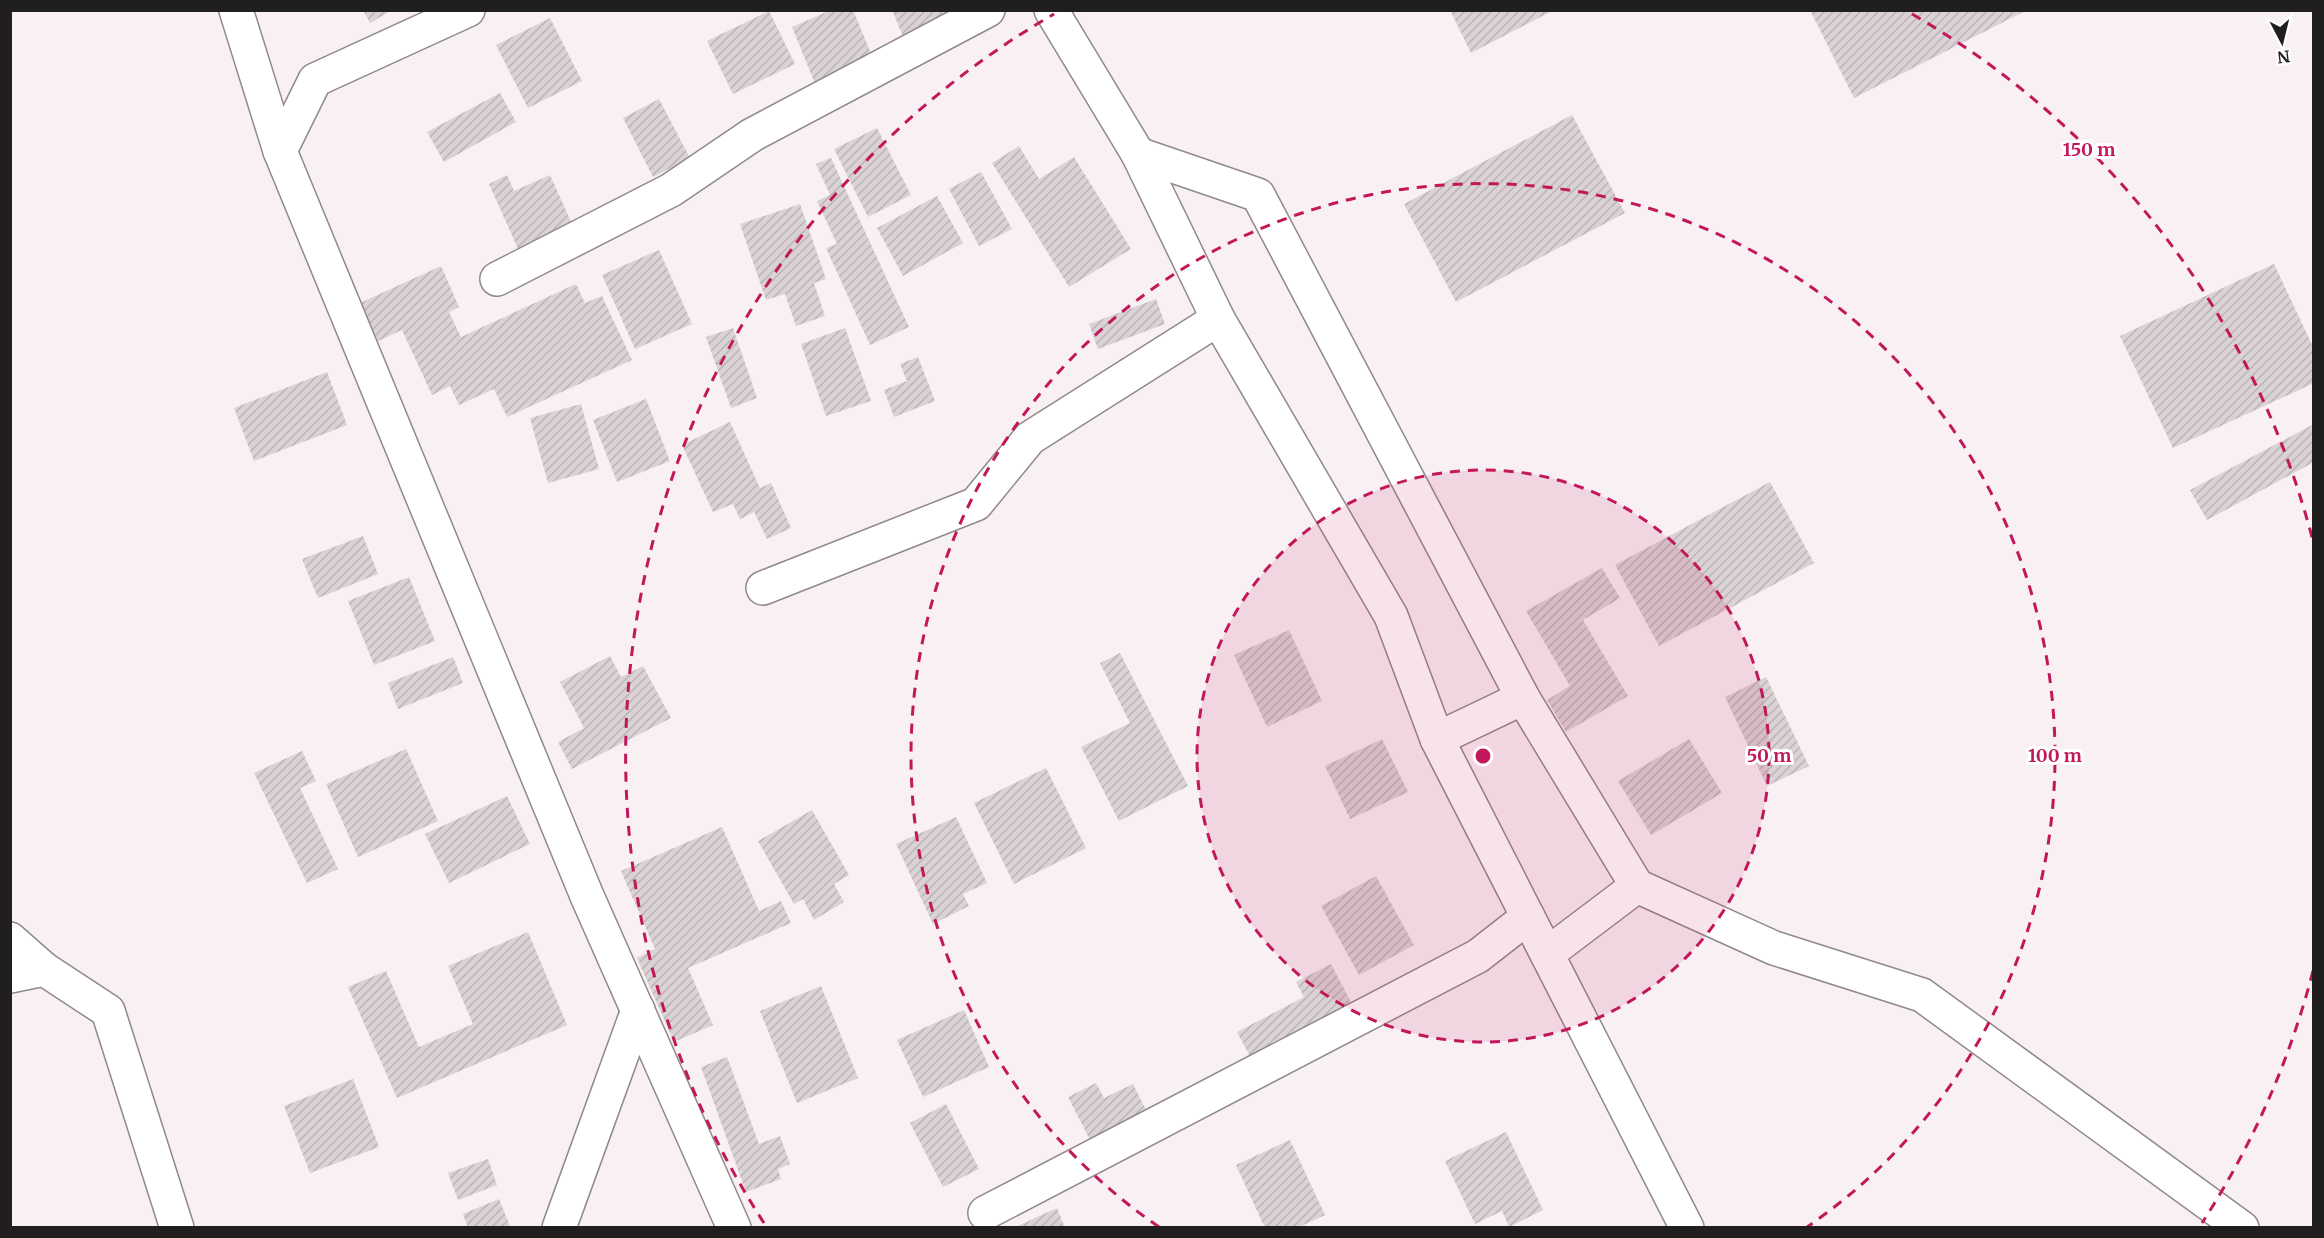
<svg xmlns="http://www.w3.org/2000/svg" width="2324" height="1238" font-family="Merriweather,serif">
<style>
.building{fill:url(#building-hatch)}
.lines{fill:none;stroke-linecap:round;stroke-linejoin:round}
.minor-casing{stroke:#90898b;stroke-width:36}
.tertiary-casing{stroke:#90898b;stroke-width:36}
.minor{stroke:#fff;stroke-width:33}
.tertiary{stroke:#fff;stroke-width:33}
.ring{fill:none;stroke:#c2185b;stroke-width:3;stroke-dasharray:10 8}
.centre{fill:#c2185b;stroke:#fff;stroke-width:3}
.ring-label{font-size:18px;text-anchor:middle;font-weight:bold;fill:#c2185b;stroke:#fff;stroke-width:6;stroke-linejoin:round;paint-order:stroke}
</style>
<defs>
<pattern id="building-hatch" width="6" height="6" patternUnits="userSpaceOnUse" patternTransform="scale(1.5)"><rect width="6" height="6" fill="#dad2d4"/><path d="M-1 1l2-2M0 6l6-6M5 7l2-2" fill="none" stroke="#bbb4b6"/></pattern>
</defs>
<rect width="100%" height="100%" fill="#f8f0f3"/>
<g class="building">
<path d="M363,10H392L370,23Z"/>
<path d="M831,10H853L875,63L816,86L792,27Z"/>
<path d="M892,10H957L905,41Z"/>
<path d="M1450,10H1554L1471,53Z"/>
<path d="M1810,10H2027L1854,98Z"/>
<path d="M769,11L795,64L733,94L707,41Z"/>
<path d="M550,18L582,81L528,108L496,45Z"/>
<path d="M500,93L516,122L444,162L427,132Z"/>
<path d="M659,99L690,158L653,177L623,118Z"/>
<path d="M1572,115L1625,213L1456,302L1404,204Z"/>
<path d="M877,128L911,195L868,217L834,149Z"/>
<path d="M1019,146L1039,179L1074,157L1131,249L1069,287L992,163Z"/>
<path d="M831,158L909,327L870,345L826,248L837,244L817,201L830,195L816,164Z"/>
<path d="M981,172L1012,229L979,246L949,189Z"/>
<path d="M507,175L514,191L550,175L573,226L519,251L489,184Z"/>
<path d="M937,196L963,243L903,276L877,228Z"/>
<path d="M800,204L826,279L814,283L825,316L796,326L785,294L766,300L740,224Z"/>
<path d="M659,250L692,324L635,349L602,275Z"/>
<path d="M2274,264L2314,349V383L2173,448L2120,336Z"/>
<path d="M441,266L459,307L449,312L461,337L576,284L585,303L602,296L632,360L507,417L494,389L459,405L450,386L432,395L402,330L378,341L360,303Z"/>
<path d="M1156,299L1165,324L1098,349L1089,324Z"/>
<path d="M733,328L757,398L731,408L706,337Z"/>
<path d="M845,328L871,401L826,416L801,344Z"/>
<path d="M918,357L935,401L894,417L884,390L907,381L900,364Z"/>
<path d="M327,372L347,425L254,461L234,408Z"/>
<path d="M646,399L670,461L617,482L593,420Z"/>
<path d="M581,404L599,469L548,483L530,418Z"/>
<path d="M730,422L760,488L771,483L791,528L767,539L754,512L740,519L733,504L713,512L682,445Z"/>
<path d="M2314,424V462L2207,520L2190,490Z"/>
<path d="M1770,482L1814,563L1659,646L1615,565Z"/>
<path d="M363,536L378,574L318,598L302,559Z"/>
<path d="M1602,568L1620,598L1583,620L1628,696L1566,732L1547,700L1570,686L1526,611Z"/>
<path d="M409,577L435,641L374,665L348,601Z"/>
<path d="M1289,630L1322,701L1267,727L1234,655Z"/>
<path d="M1120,653L1188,786L1119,821L1081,747L1130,723L1100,663Z"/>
<path d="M610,656L621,677L643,666L671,718L572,769L558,742L584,728L560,682Z"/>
<path d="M453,657L463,683L398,709L388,683Z"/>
<path d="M1766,677L1809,766L1767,786L1725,697Z"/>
<path d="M1382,739L1408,792L1350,819L1325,766Z"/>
<path d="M1689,739L1722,793L1651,835L1618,781Z"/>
<path d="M406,749L438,821L358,857L326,784Z"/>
<path d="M302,751L316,781L300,788L338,869L307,883L254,773Z"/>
<path d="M1046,768L1086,848L1014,884L974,803Z"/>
<path d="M507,796L530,844L449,883L425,834Z"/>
<path d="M812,810L849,875L834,884L844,902L814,920L803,899L794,904L758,841Z"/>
<path d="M956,817L987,883L963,894L969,906L933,924L896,844Z"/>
<path d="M722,827L759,911L781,901L791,923L688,968L713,1025L674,1042L637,958L655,949L621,871Z"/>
<path d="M1376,876L1414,945L1359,975L1321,906Z"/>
<path d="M528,932L567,1025L397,1098L348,987L386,971L419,1047L473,1024L448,966Z"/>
<path d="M1331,964L1353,1006L1252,1060L1237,1032L1304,997L1296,982Z"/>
<path d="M821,986L858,1078L797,1103L760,1011Z"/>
<path d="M964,1010L989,1067L923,1097L897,1040Z"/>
<path d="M727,1057L759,1144L780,1136L790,1164L778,1169L781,1179L746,1192L701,1067Z"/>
<path d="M353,1079L379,1147L310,1173L284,1106Z"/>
<path d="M1096,1083L1104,1098L1133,1084L1147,1112L1090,1140L1068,1097Z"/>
<path d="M946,1104L979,1169L943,1187L910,1123Z"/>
<path d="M1506,1132L1543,1210L1509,1227L1502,1211L1475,1224L1445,1161Z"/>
<path d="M1290,1140L1325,1215L1297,1228H1265L1236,1165Z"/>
<path d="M488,1159L497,1185L458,1200L448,1173Z"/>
<path d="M499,1199L511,1228H468L463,1214Z"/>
<path d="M1057,1208L1065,1228H1013Z"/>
</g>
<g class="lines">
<g class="minor-casing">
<g id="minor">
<path d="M236,10L280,151"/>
<path d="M468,10L315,80L280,151L587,896L734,1228"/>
<path d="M1138,154L1258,195L1523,698L1437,739"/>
<path d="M497,279L671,190L752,135L988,10"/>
<path d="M763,588L976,504L1030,438L1218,319"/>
<path d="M1523,698L1637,886L1547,954"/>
<path d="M1637,886L1774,948L1922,995L2242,1228"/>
<path d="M10,939L44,969L108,1011L177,1228"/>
<path d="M10,976L44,969"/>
<path d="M985,1213L1478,956L1528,917"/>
<path d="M559,1228L638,1010"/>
</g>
</g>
<g class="tertiary-casing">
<path id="tertiary" d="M1051,10L1138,154L1218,319L1391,616L1437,739L1687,1228"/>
</g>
<use href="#minor" class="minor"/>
<use href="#tertiary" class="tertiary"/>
</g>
<circle cx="1483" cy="756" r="286" fill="#c2185b" fill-opacity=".12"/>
<g class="ring">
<circle cx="1483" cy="756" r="286"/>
<path d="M1159 1227A572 572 0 1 1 1807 1227"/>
<path d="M2313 971A857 857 0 0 1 2202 1223M764 1223A857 857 0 0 1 1054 14M1912 14A857 857 0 0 1 2313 541"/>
</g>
<circle cx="1483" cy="756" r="9" class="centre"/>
<g class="ring-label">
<text x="2089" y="156">150 m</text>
<text x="1769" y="762">50 m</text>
<text x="2055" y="762">100 m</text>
</g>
<rect width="2324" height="1238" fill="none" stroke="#211e1f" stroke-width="24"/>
<g transform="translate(2282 42) rotate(173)" stroke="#ffffff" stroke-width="4.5" paint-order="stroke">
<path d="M0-4.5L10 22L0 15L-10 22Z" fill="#211e1f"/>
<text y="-9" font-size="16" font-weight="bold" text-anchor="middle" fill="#211e1f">N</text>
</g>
</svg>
